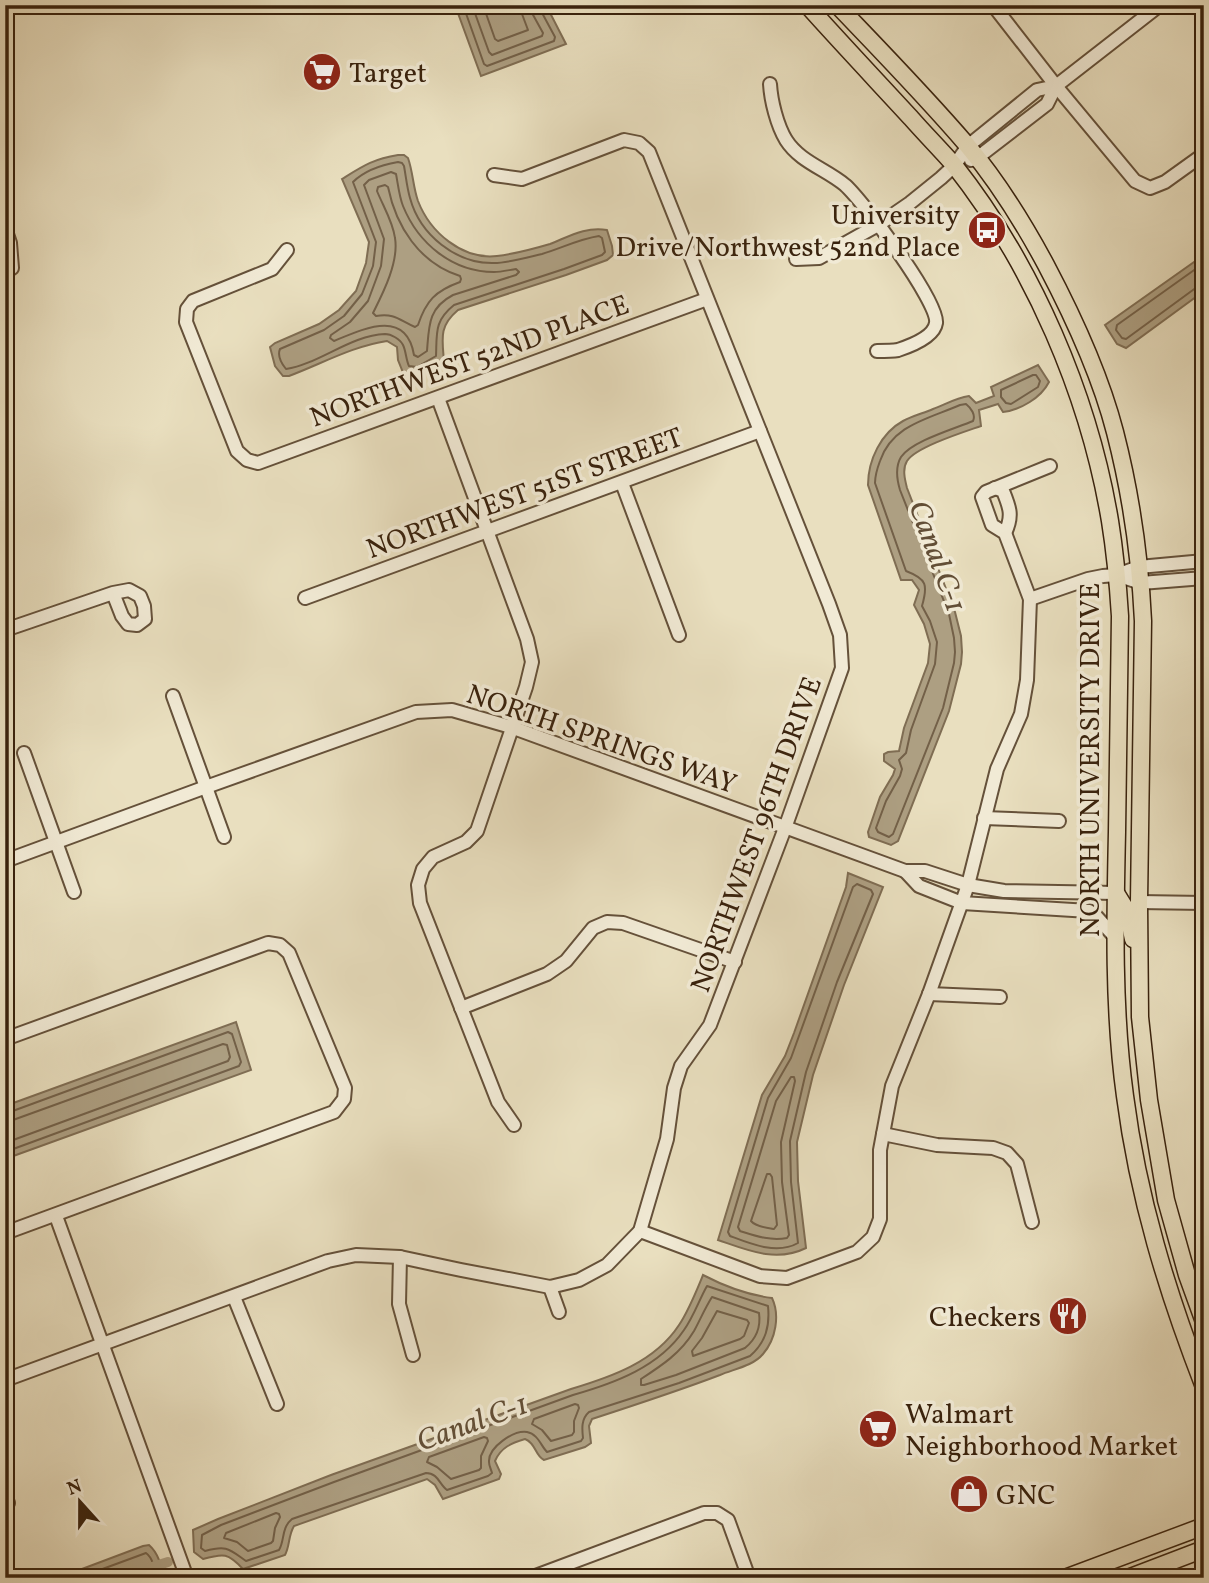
<svg xmlns="http://www.w3.org/2000/svg" width="1209" height="1583" font-family="Vollkorn,serif">
<style>
.water{fill:#ad9f82;stroke:#7f6d53;stroke-width:2}
.lines{fill:none;stroke-linecap:round;stroke-linejoin:round}
.shore{stroke:#736048;stroke-width:2}
.canal{stroke:#ad9f82;stroke-width:10}
.minor-casing{stroke:#65513a;stroke-width:16}
.major-casing{stroke:#39220d;stroke-width:19}
.minor{stroke:#f1ead5;stroke-width:12}
.major{stroke:#e9dfbf;stroke-width:16}
.labels{text-anchor:middle;stroke-width:7;stroke-linejoin:round;paint-order:stroke}
.poi-label{font-size:28px;fill:#39220d;stroke:#f1ead5;text-anchor:start}
.street-label{font-size:28px;fill:#39220d;stroke:#f1ead5}
.water-label{font-size:30px;font-style:italic;fill:#624e36;stroke:#f1ead5}
</style>
<rect width="100%" height="100%" fill="#e9dfbf"/>
<filter id="stains"><feTurbulence type="fractalNoise" baseFrequency=".00286" numOctaves="4"/><feColorMatrix values="0 0 0 0 .2 0 0 0 0 .09 0 0 0 0 .02 0 0 0 .5 -.17"/></filter>
<radialGradient id="worn" r=".72"><stop offset=".6" stop-color="#630" stop-opacity="0"/><stop offset="1" stop-color="#630" stop-opacity=".3"/></radialGradient>
<g class="water">
<path d="M455,5H546L566,44L481,76Z"/>
<path d="M398,155H404L408,158C413,172 413,187 418,201C430,232 462,260 497,256C514,254 533,249 550,244C568,237 586,226 607,230L612,246L613,255L607,260L566,275L458,310C439,326 442,338 444,361L419,374L404,375L398,360L397,347L387,341C353,346 321,364 289,376H283L275,366L270,347L275,343L319,324L339,310L356,291L366,263L369,242L342,179C363,166 373,159 398,155Z"/>
<path d="M1204,255V291L1126,348L1117,344L1105,325Z"/>
<path d="M1038,365L1049,382C1041,398 1020,410 1003,412L998,404L979,410L981,426C964,432 916,447 907,461C902,469 905,480 907,488L955,612L961,636L962,652L961,664L949,711L898,841L891,845L869,837L868,832L880,797L893,775L895,769L884,761V754L888,752L899,751L904,728L928,663L930,644L924,624L914,605L919,590L912,580H901L868,485C868,460 881,433 903,421C912,416 924,413 933,409C946,404 956,398 969,396L976,403L994,396L991,387Z"/>
<path d="M848,873L883,887L844,985L813,1075L797,1142L798,1181L806,1248C776,1263 747,1250 718,1240L762,1095L785,1056L794,1033L846,887Z"/>
<path d="M236,1022L251,1070L5,1159V1106Z"/>
<path d="M703,1275C724,1286 748,1295 772,1298C780,1315 776,1339 763,1354C753,1366 734,1369 720,1375C678,1391 635,1405 592,1419L589,1426L591,1443L585,1447L544,1460C535,1456 536,1443 525,1439C512,1443 501,1447 495,1461L501,1474L499,1479L443,1499L435,1485L427,1479L294,1526C288,1536 290,1546 285,1555L243,1569C228,1553 224,1553 203,1559L194,1552L193,1530L218,1519L331,1475L571,1389C611,1377 655,1362 679,1325C689,1310 696,1292 703,1275Z"/>
<path d="M149,1545C157,1552 163,1566 161,1576L158,1578H58L143,1546Z"/>
</g>
<g class="lines">
<g class="shore">
<path d="M463,5L484,64L487,66L554,41L555,37L541,11L540,5"/>
<path d="M472,5L489,52L492,55L542,36L543,33L532,13V5"/>
<path d="M483,5L495,39L498,41L528,30L522,14L521,5"/>
<path d="M398,162L402,163L404,166C406,177 407,188 410,198C420,235 456,264 494,263C508,263 529,257 542,254C562,248 579,239 599,236L602,238L605,252L602,255L564,269L454,305C434,321 437,333 436,356L417,367L409,366C406,360 406,351 403,345C400,339 391,334 385,334C351,335 319,364 286,369C282,364 277,356 280,349L324,330L344,316L362,294L373,266L376,242L353,182C365,170 381,165 398,162Z"/>
<path d="M391,172L396,174C398,184 399,196 403,206C418,243 452,272 494,272C501,272 509,270 516,269L519,272L516,275L453,295C428,308 429,326 427,351L418,357L414,355C406,308 363,329 334,341L330,338L331,335L350,322L368,301L381,266L384,239L364,185L369,180Z"/>
<path d="M385,185L388,187C396,226 419,263 460,276L461,279L460,282C435,291 426,301 418,325L415,327C399,320 395,313 376,316L373,313C383,293 399,262 395,238C393,222 383,206 377,191L378,187Z"/>
<path d="M1204,263L1117,325L1116,330L1122,338L1126,339L1197,287L1204,286"/>
<path d="M1033,375H1036L1040,381L1038,387L1011,404L1006,403L1001,397V390Z"/>
<path d="M966,404C971,408 976,415 973,421C954,429 912,441 901,457C895,467 897,480 900,490L949,614L954,638L955,652L954,663L943,708L893,834L889,837L878,832L876,828L886,801L900,776L902,769L899,760L906,753L911,730L935,664L937,642L930,621L922,606C928,585 927,579 906,571L875,483C875,475 877,469 880,461C892,425 928,419 960,405Z"/>
<path d="M857,884L871,890L873,894L837,982L806,1072L790,1141L791,1182L798,1243C777,1255 751,1244 730,1236L728,1232L768,1098L791,1058L853,887Z"/>
<path d="M791,1077H794L795,1081L781,1142L782,1182L789,1235L787,1238C770,1241 756,1236 740,1231L738,1227L776,1101Z"/>
<path d="M5,1112H10L228,1032L232,1034L241,1062L239,1066L5,1152"/>
<path d="M5,1121L13,1120L223,1044L227,1045L230,1057L228,1061L5,1143"/>
<path d="M767,1174H770L772,1177L777,1225L774,1229C767,1228 756,1227 751,1221Z"/>
<path d="M707,1286L768,1306C770,1326 766,1342 750,1356L679,1383L589,1412C581,1419 582,1429 583,1438L581,1441L547,1452C541,1446 538,1434 527,1432C514,1430 488,1447 489,1462C489,1466 491,1469 492,1473L488,1476L447,1490C439,1484 438,1473 426,1473L292,1519C281,1528 285,1540 279,1550L246,1561C229,1549 227,1545 205,1551L201,1548L202,1535L221,1525L334,1482L573,1395C615,1383 659,1367 684,1330C694,1316 699,1300 707,1286Z"/>
<path d="M712,1297L759,1313C761,1327 756,1339 745,1348L676,1375L644,1385H641V1379C661,1366 681,1353 694,1331C700,1320 705,1308 712,1297Z"/>
<path d="M717,1311L747,1320L749,1323L744,1336L740,1339L693,1356L692,1351L702,1338Z"/>
<path d="M575,1404L578,1405L579,1408L574,1421V1432L572,1435L551,1441L542,1430L532,1424L534,1419Z"/>
<path d="M484,1437L487,1438L488,1441L481,1456V1468L479,1470L451,1479L437,1467L427,1462L429,1457Z"/>
<path d="M276,1513L279,1514L280,1517L275,1528L273,1541L271,1543L248,1551L237,1542L224,1538L226,1533Z"/>
<path d="M78,1578L146,1553C153,1558 155,1569 154,1578"/>
</g>
<path class="canal" d="M149,1568L168,1562"/>
<g class="minor-casing">
<g id="minor">
<path d="M993,5L1056,86L1135,181L1150,188L1165,182L1204,154"/>
<path d="M770,84C771,101 777,125 786,140C800,162 826,169 845,185C863,201 939,302 936,323C934,337 910,346 898,350C892,351 884,351 877,351"/>
<path d="M971,160L977,158L1047,104L1056,86L1160,5"/>
<path d="M5,228L10,243L12,268"/>
<path d="M287,250L272,269L193,301L187,309L186,322L237,451L247,460L258,463L707,299"/>
<path d="M796,259L819,258L878,225L910,203L941,178L954,166L968,146L1037,90L1056,86"/>
<path d="M438,398L527,639L532,662L526,687L477,831L466,842L433,857L423,869L418,885L420,903L498,1102L514,1125"/>
<path d="M622,483L679,635"/>
<path d="M995,488L1003,491C1010,508 1013,516 1005,533"/>
<path d="M1117,575L1141,583L1204,578"/>
<path d="M305,598L760,431"/>
<path d="M1030,599L1088,579L1103,576L1117,575L1139,567L1204,561"/>
<path d="M5,630L113,593L129,590L140,596L144,606L145,619L137,625L128,624L122,616L113,593"/>
<path d="M173,696L224,837"/>
<path d="M24,753L74,892"/>
<path d="M984,818L1059,821"/>
<path d="M5,861L206,787L416,712L452,710L511,727L905,871H925L968,885L1004,891L1116,893"/>
<path d="M905,871L919,886L962,903L1089,911L1095,915L1115,937"/>
<path d="M1139,902L1204,903"/>
<path d="M929,994L1000,997"/>
<path d="M461,1008L547,974L566,961L593,928L607,922L623,923L735,962"/>
<path d="M5,1039L268,943L280,945L289,953L345,1088L344,1099L334,1112L5,1233"/>
<path d="M883,1134L937,1145L993,1148L1007,1153L1017,1164L1032,1222"/>
<path d="M56,1216L187,1578"/>
<path d="M640,1231L760,1276L787,1278L857,1252L873,1237L880,1219V1150L892,1086L929,994L968,885L997,769L1021,714L1027,680L1030,599L1005,533L992,525L982,497L986,492L1050,466"/>
<path d="M400,1257L399,1304L413,1355"/>
<path d="M550,1287L559,1312"/>
<path d="M234,1297L277,1404"/>
<path d="M5,1380L328,1261L356,1255L400,1257L461,1270L550,1287L579,1280L607,1265L640,1231L667,1139L674,1088L681,1066L710,1025L785,828L842,668L840,635L829,604L649,152L639,143L624,140L522,179L494,175"/>
<path d="M5,1496L8,1503"/>
<path d="M530,1578L704,1513H717L728,1520L749,1578"/>
</g>
</g>
<g class="major-casing">
<g id="major">
<path d="M807,5C841,43 876,80 911,118C925,134 940,149 954,165C1033,265 1089,395 1110,521C1115,552 1118,584 1120,616C1119,688 1118,760 1117,832C1115,921 1113,1009 1125,1096C1138,1197 1167,1292 1204,1387"/>
<path d="M837,5C881,51 926,97 967,145C998,182 1024,224 1046,265C1074,318 1100,374 1115,432C1131,494 1140,558 1143,621L1139,902L1140,1017L1149,1100L1166,1200L1187,1275L1204,1322"/>
<path d="M1116,893L1127,911L1133,939"/>
<path d="M1065,1578L1204,1526"/>
<path d="M1128,1578L1204,1549"/>
</g>
</g>
<use href="#minor" class="minor"/>
<use href="#major" class="major"/>
</g>
<defs>
<g id="supermarket-disc" transform="scale(2.0125)"><circle r="9.5" fill="#8f2418" stroke="#f1ead5"/><path d="M-6-5.5h2.5l.6 2H6L4.5 2H-2.5L-4.4-4H-6ZM-1.5 3.2a1.3 1.3 0 1 0 .1 0ZM3 3.2a1.3 1.3 0 1 0 .1 0Z" fill="#fff"/></g>
<g id="bus-disc" transform="scale(2.0125)"><circle r="9.5" fill="#8f2418" stroke="#f1ead5"/><path d="M-5-6H5V4H4V6H2V4H-2V6H-4V4H-5ZM-3.5-4V0h7V-4ZM-3.5 1.2v1.5H-2V1.2ZM2 1.2v1.5H3.5V1.2Z" fill="#fff"/></g>
<g id="restaurant-disc" transform="scale(2.0125)"><circle r="9.5" fill="#8f2418" stroke="#f1ead5"/><path d="M-5-6h1v4h1v-4h1v4h1v-4h1v5L-1.5 .5V6h-2V.5L-5-1ZM5-6V6H3V1.5H1.5Q1.5-4 5-6Z" fill="#fff"/></g>
<g id="shop-disc" transform="scale(2.0125)"><circle r="9.5" fill="#8f2418" stroke="#f1ead5"/><path d="M-5-2.5h2.3a2.7 3.5 0 0 1 5.4 0H5L5.5 6h-11ZM-1.5-2.5h3a1.5 2.3 0 0 0-3 0Z" fill="#fff"/></g>
</defs>
<g fill-rule="evenodd">
<use href="#supermarket-disc" x="322" y="72"/>
<use href="#bus-disc" x="987" y="230"/>
<use href="#restaurant-disc" x="1068" y="1316"/>
<use href="#supermarket-disc" x="878" y="1429"/>
<use href="#shop-disc" x="969" y="1494"/>
</g>
<g class="labels">
<g class="poi-label">
<text x="349" y="82">Target</text>
<text x="960" y="224" text-anchor="end">University<tspan x="960" dy="32">Drive/Northwest 52nd Place</tspan></text>
<text x="1041" y="1326" text-anchor="end">Checkers</text>
<text x="905" y="1423">Walmart<tspan x="905" dy="32">Neighborhood Market</tspan></text>
<text x="996" y="1504">GNC</text>
</g>
<g class="street-label">
<text transform="translate(469 360) rotate(-20)" y="10">NORTHWEST 52ND PLACE</text>
<text transform="translate(524 492) rotate(-20)" y="10">NORTHWEST 51ST STREET</text>
<text transform="translate(602 738) rotate(19)" y="10">NORTH SPRINGS WAY</text>
<text transform="translate(1089 760) rotate(-90)" y="10">NORTH UNIVERSITY DRIVE</text>
<text transform="translate(755 834) rotate(-70)" y="10">NORTHWEST 96TH DRIVE</text>
</g>
<g class="water-label">
<text transform="translate(938 556) rotate(70)" y="10">Canal C-1</text>
<text transform="translate(472 1422) rotate(-20)" y="10">Canal C-1</text>
</g>
</g>
<rect width="1209" height="1583" fill="none" stroke="#e9dfbf" stroke-width="28"/>
<rect x="7" y="7" width="1195" height="1569" fill="none" stroke="#39220d" stroke-width="3.5"/>
<rect x="14" y="14" width="1181" height="1555" fill="none" stroke="#39220d" stroke-width="2"/>
<g transform="translate(80 1502) rotate(339)" stroke="#f1ead5" stroke-width="5" paint-order="stroke">
<path d="M0-5L12 26L0 18L-12 26Z" fill="#39220d"/>
<text y="-10" font-size="19" font-weight="bold" text-anchor="middle" fill="#39220d">N</text>
</g>
<rect width="100%" height="100%" filter="url(#stains)"/>
<rect width="100%" height="100%" fill="url(#worn)"/>
</svg>
